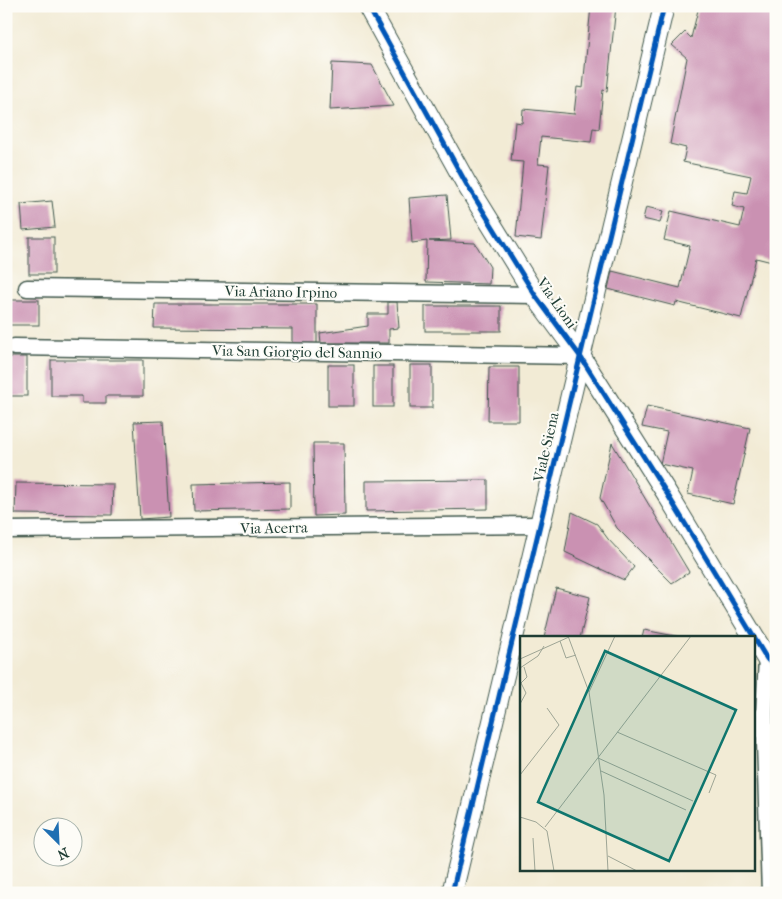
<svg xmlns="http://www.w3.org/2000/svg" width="782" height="899" font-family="'IM FELL French Canon',serif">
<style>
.building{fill:#ca91b2}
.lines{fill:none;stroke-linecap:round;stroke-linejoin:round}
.minor-casing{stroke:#3f574c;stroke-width:19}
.tertiary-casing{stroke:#3f574c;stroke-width:22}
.minor{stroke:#fff;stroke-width:16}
.tertiary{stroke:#fff;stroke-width:20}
.cycleway-casing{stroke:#fdfcf7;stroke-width:8}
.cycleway{stroke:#0057b8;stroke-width:5}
.labels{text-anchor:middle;stroke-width:4;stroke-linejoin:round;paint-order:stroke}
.street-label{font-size:15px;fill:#1f3d34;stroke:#fdfcf7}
.inset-road{fill:none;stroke:#9ea595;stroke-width:1}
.view{fill:#0f766e;fill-opacity:0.15;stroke:#0f766e;stroke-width:2.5}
.inset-edge{fill:none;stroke:#1f3d34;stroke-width:2.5}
</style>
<rect width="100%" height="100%" fill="#fdfcf7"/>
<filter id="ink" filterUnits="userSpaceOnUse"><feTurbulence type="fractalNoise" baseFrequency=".02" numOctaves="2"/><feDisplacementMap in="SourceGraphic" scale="10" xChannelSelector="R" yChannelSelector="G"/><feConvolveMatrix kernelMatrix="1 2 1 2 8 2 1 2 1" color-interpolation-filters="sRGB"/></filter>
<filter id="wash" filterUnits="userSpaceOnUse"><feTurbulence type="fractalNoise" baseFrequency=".0096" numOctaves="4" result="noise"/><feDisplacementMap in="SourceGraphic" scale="20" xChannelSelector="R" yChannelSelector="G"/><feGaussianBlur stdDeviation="1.12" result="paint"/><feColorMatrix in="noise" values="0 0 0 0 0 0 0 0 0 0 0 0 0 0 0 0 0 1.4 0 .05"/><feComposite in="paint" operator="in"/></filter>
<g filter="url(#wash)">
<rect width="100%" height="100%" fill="#f2ebd5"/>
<g id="blocks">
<g class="building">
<path d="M591,6H616L607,91L603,90L599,129L593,128L591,142L541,137L538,164L549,165L541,240L516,237L523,162L511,161L515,122L522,123L523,109L574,114L577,87L583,88Z"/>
<path d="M699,6H776V263L756,258L741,318L676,302L675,306L608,289L612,271L680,288L690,246L664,240L671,211L740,227L744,209L732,206L735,191L747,193L751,176L683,162L686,148L670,144L687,58L672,45L685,32L691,38Z"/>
<path d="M332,63L372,65L394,106L330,110Z"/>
<path d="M447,195L451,240L429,241L475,243L490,267L489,284L426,282L427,241L412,243L409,198Z"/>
<path d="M52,201L55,227L23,230L21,204Z"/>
<path d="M646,207L663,211L660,223L643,219Z"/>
<rect x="29" y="237" width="25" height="37"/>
<rect x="6" y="300" width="33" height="25"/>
<path d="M388,302H397L399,328L389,329V343H321L320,333L368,326V314H388Z"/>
<path d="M155,304H317V347H293V329L154,328Z"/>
<rect x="425" y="306" width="76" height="25"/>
<rect x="6" y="357" width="21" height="39"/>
<path d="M51,360H143V396H106V403H82V396H51Z"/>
<rect x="328" y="365" width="26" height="41"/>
<rect x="410" y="365" width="22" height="43"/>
<rect x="373" y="366" width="20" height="41"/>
<path d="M489,367H519V421H488Z"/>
<path d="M647,406L750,428L733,504L688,494L693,471L660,464L667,432L642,427Z"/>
<path d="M163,421L169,517L140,519L134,422Z"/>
<path d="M313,443H344L345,515L314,516Z"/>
<path d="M612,443L689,572L672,583L617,528L600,498Z"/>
<path d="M488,480V509L366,511V481Z"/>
<path d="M290,482V509L194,511L193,484Z"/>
<path d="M16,483L113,484L112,515L15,514Z"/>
<path d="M572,512L597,524L608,539L634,567L624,580L565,552Z"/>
<path d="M556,588L590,597L580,638H544Z"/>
<path d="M644,630L680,637V638H642Z"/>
</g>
</g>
</g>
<g filter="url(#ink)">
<use href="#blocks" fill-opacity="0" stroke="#3f574c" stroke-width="1"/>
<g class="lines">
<g class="minor-casing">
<g id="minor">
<path d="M27,288L535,295"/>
<path d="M14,347L580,356"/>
<path d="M6,530L542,525"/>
<path d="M767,659L764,713L770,893"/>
</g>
</g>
<g class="tertiary-casing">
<g id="tertiary">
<path d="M368,6L467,185L535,295L580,356L666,492L767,659L776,668"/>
<path d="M452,893L664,6"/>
</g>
</g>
<use href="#minor" class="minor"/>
<use href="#tertiary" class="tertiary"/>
<g class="cycleway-casing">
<g id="cycleway">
<path d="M368,6L467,185L535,295L580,356L666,492L767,659L776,668"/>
<path d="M452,893L664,6"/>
</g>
</g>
<use href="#cycleway" class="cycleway"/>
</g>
</g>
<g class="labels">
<g class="street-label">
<text transform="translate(281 292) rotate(1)" y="5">Via Ariano Irpino</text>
<text transform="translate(557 303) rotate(55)" y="5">Via Lioni</text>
<text transform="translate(297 352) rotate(1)" y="5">Via San Giorgio del Sannio</text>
<text transform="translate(546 447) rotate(-77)" y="5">Viale Siena</text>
<text transform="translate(274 528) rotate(-1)" y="5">Via Acerra</text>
</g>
</g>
<g transform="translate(520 636)">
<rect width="235" height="235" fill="#f2ebd5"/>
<path class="inset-road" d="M48,0L69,56L84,159L88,235M40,5L46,22L56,19M0,23L49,1M0,32L18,20L24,10M69,56L95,0M0,68L6,57L1,47L7,41L4,31M97,96L196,139L189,157M78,122L173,165M81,135L166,174M0,139L39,89L27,72M0,181L16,186L27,195L34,235M25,191L171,0M13,202L15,235M88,220L117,235"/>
<path class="view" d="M85,15L216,74L149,225L18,166Z"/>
<rect width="235" height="235" class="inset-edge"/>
</g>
<rect width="782" height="899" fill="none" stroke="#fdfcf7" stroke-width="25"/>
<g transform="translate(58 842) rotate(156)"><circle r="24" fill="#fdfcf7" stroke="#a4b0a9"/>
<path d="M0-4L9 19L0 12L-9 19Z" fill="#1f6fb2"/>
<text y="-8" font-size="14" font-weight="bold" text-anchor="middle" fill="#1f3d34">N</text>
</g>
</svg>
